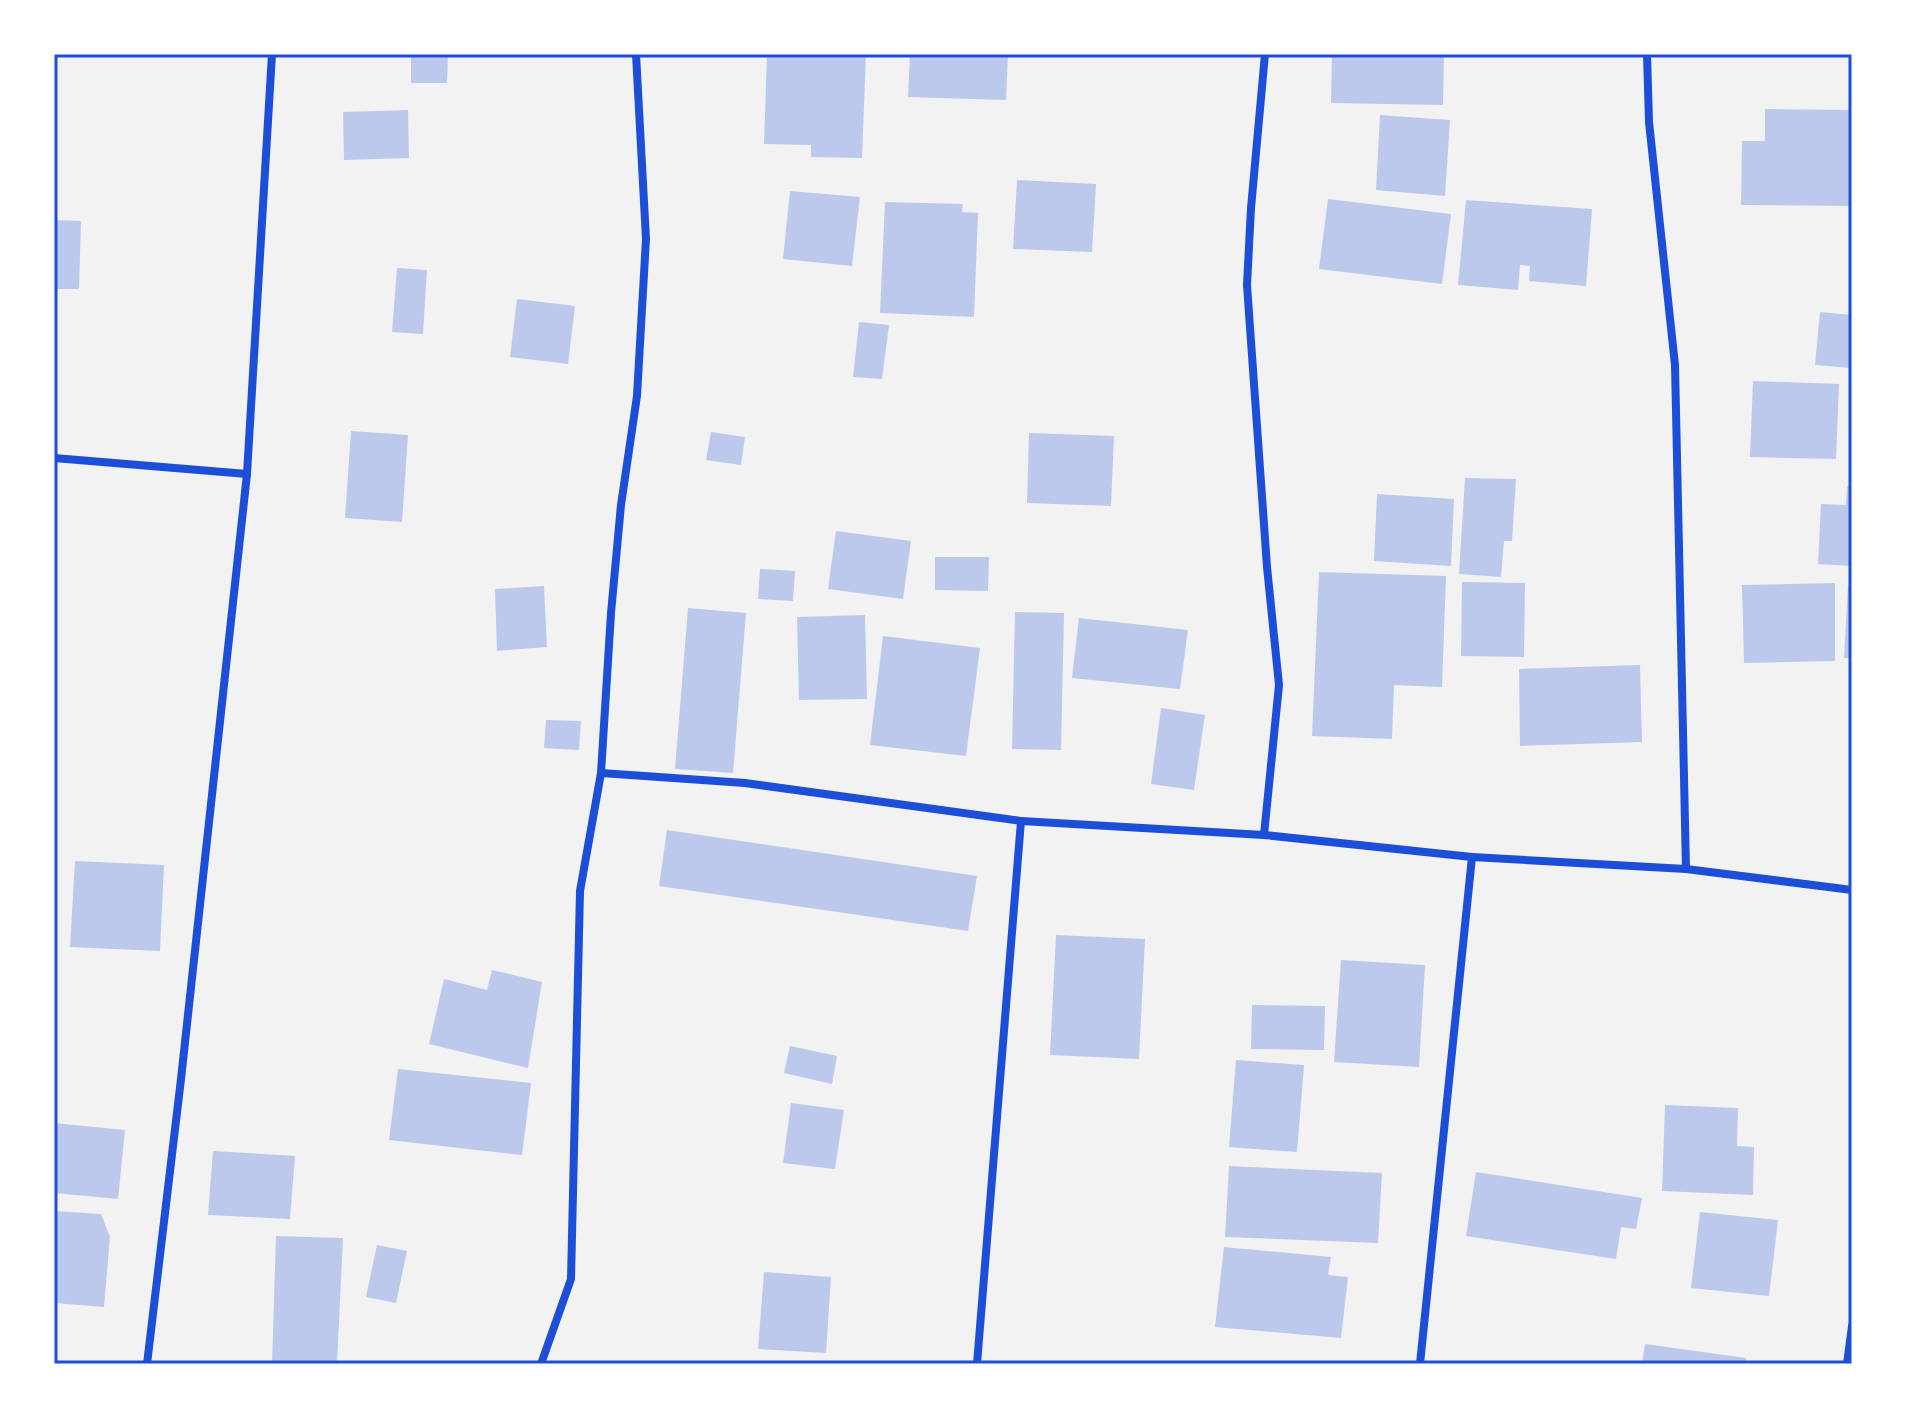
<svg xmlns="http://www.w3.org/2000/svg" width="1906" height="1418" font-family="Manrope,sans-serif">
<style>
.building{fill:#bdc9ec}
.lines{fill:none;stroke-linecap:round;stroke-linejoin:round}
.minor{stroke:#1d4ed8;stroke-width:8}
.neatline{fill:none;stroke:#1d4ed8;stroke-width:3}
</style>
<rect width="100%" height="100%" fill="#f2f2f2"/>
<g class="building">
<path d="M411,54H448L447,83H411Z"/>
<path d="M767,54H866L862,158L811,157V145L764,144Z"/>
<path d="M910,54H1008L1006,100L908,97Z"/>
<path d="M1332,54H1444L1443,105L1331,103Z"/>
<path d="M1765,109L1852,110V206L1741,205L1742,141H1765Z"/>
<path d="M408,110L409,158L344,160L343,112Z"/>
<path d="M1380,115L1450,120L1445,196L1376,190Z"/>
<path d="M1017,180L1096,184L1092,252L1013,249Z"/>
<path d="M790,191L860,197L852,266L783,259Z"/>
<path d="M1328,199L1451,214L1442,284L1319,269Z"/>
<path d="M1466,200L1592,209L1586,286L1529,281L1530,266L1520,265L1518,290L1458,285Z"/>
<path d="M885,202L963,204L962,212L978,213L974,317L880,313Z"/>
<path d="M54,220L81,221L79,289H54Z"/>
<path d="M397,268L427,270L423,334L392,332Z"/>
<path d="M517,299L575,306L568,364L510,357Z"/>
<path d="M1820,312L1852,315V368L1815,365Z"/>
<path d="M859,322L889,325L882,379L853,377Z"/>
<path d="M1753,381L1839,384L1836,459L1750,457Z"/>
<path d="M351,431L408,435L402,522L345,518Z"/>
<path d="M711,432L745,437L741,465L706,460Z"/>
<path d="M1029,433L1114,436L1111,506L1027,503Z"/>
<path d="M1465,478L1516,479L1512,541H1504L1501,577L1459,574Z"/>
<path d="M1847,486H1852V566L1818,564L1821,504L1846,505Z"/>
<path d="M1377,494L1454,499L1451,566L1374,561Z"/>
<path d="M836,531L911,541L903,599L828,589Z"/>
<path d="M935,557H989L988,591L935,590Z"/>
<path d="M760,569L795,571L793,601L758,599Z"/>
<path d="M1319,572L1446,576L1442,687L1394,685L1392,739L1312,736Z"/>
<path d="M1462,582L1525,583L1524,657L1461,656Z"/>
<path d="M1835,583V661L1744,663L1742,585Z"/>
<path d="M544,586L547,647L497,651L495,589Z"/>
<path d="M1848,586L1852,587V658H1844Z"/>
<path d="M688,608L746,613L733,773L675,769Z"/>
<path d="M1015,612L1064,613L1061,750L1012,749Z"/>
<path d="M865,615L867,699L799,700L797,617Z"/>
<path d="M1079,618L1188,630L1180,689L1072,678Z"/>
<path d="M883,636L980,648L966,756L870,745Z"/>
<path d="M1640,665L1642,742L1520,746L1519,669Z"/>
<path d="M1161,708L1205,715L1194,790L1151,784Z"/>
<path d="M546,720L581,721L579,750L544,748Z"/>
<path d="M667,830L977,876L968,931L659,886Z"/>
<path d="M75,861L164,865L160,951L70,947Z"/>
<path d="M1056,935L1145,939L1139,1059L1050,1055Z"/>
<path d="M1341,960L1425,965L1419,1067L1334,1062Z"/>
<path d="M492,970L542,982L528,1068L429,1044L444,979L487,990Z"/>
<path d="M1252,1005L1325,1006L1324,1050L1251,1049Z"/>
<path d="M790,1046L837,1056L832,1084L784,1073Z"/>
<path d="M1236,1060L1304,1065L1297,1152L1229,1147Z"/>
<path d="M398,1069L531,1083L522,1155L389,1140Z"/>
<path d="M791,1103L844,1110L835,1169L783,1163Z"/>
<path d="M1665,1105L1738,1108L1737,1146L1754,1147L1753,1195L1662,1191Z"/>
<path d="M54,1123L125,1130L118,1199L54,1193Z"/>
<path d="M213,1151L295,1156L290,1219L208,1215Z"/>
<path d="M1229,1166L1382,1173L1378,1243L1225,1237Z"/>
<path d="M1476,1172L1642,1198L1636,1229L1621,1227L1616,1259L1466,1236Z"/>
<path d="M54,1211L101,1214L110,1237L104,1307L54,1303Z"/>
<path d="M1700,1212L1778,1220L1769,1296L1691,1288Z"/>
<path d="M276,1236L343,1238L337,1364H272Z"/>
<path d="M377,1245L407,1251L396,1303L366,1297Z"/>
<path d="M1224,1247L1331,1257L1328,1275L1348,1277L1341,1338L1215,1327Z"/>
<path d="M764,1272L831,1277L826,1353L758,1349Z"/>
<path d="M1645,1344L1746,1358L1745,1364H1642Z"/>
</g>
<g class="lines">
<g class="minor">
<path d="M1647,54L1649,122L1675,365L1686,869"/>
<path d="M54,458L247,474"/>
<path d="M601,773L745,783L1021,821L1264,835L1472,857L1686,869L1852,890"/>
<path d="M1264,835L1279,685L1267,567L1247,285L1251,208L1265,54"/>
<path d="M147,1364L181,1079L247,474L272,54"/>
<path d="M541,1364L571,1279L580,891L601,773L611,613L621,505L637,396L646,239L636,54"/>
<path d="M977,1364L1021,821"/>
<path d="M1420,1364L1472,857"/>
<path d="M1847,1364L1852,1326"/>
</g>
</g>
<rect width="1906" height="1418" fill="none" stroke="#ffffff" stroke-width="112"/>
<rect x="56" y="56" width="1794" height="1306" class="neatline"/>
</svg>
